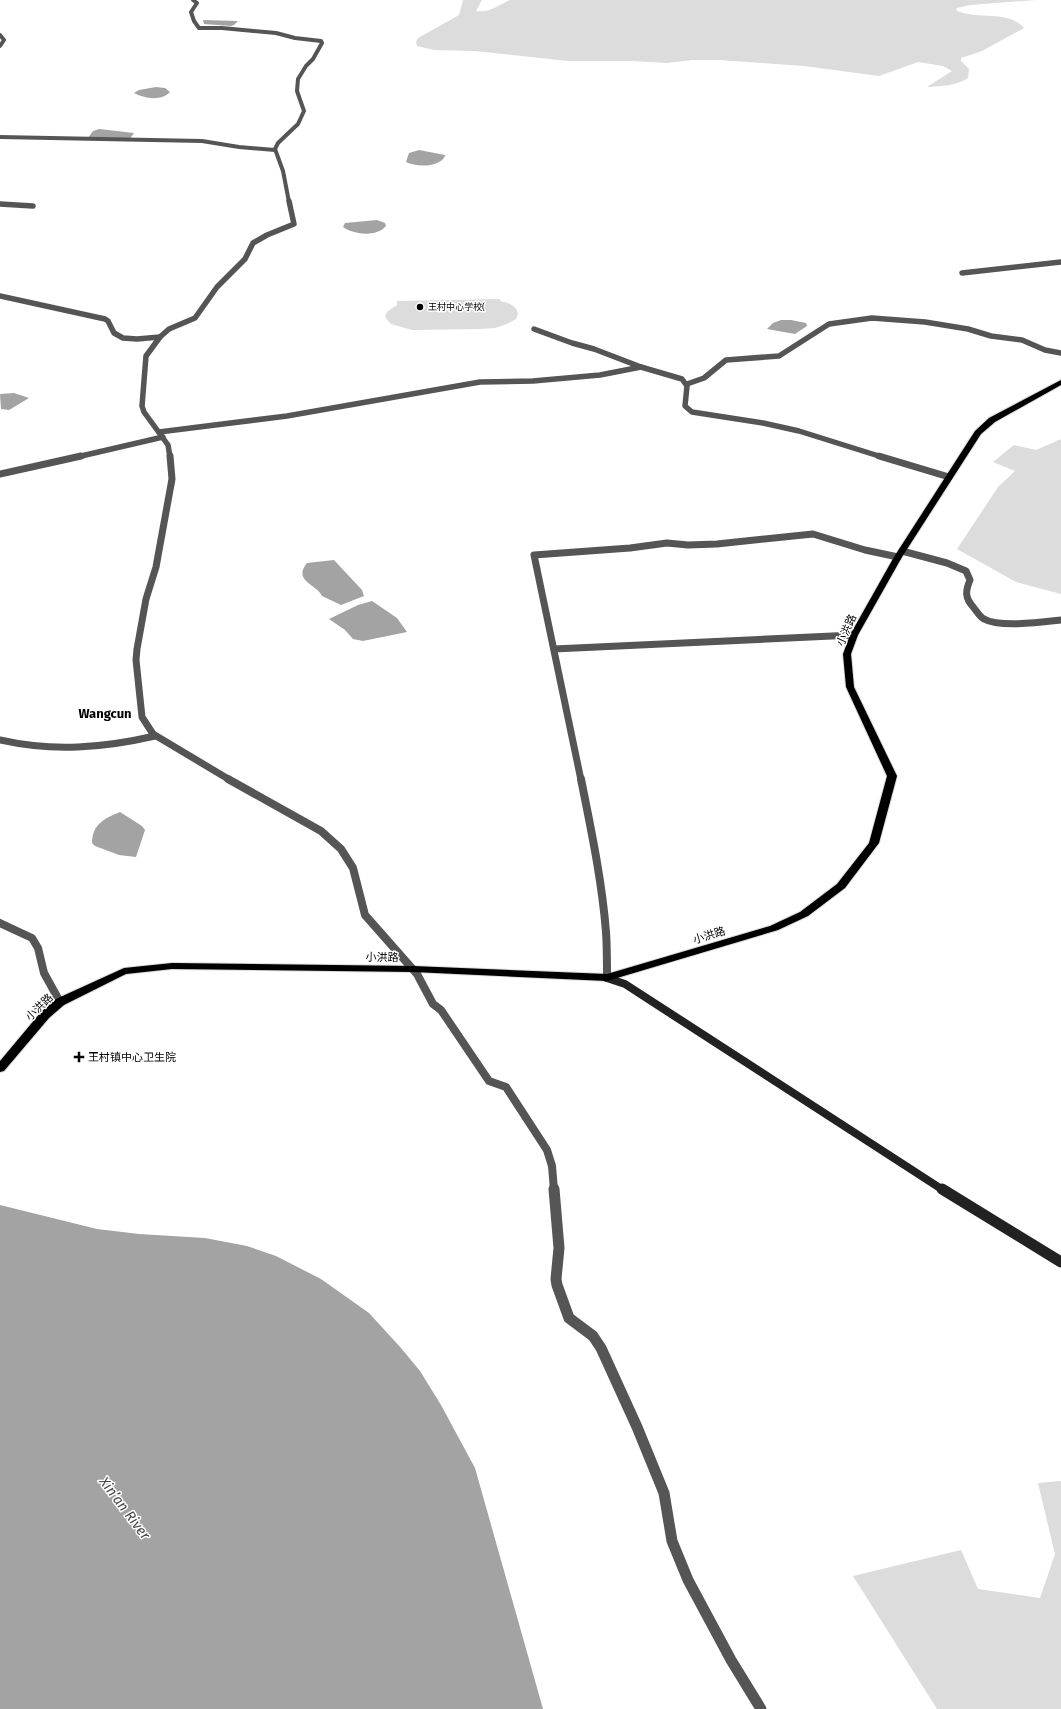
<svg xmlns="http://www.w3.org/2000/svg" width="1061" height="1709" font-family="'Fira Sans','Noto Sans SC',sans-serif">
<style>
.green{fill:#dcdcdc}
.water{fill:#a3a3a3}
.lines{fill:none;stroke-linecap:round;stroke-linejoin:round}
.primary-casing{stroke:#dbdbdb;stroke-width:2}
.minor-far4{stroke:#555;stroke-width:4}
.minor-far3{stroke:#555;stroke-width:5.5}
.minor-far2{stroke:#555;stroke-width:7}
.minor-far1{stroke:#555;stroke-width:8}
.minor{stroke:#555;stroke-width:11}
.secondary-far1{stroke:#222;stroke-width:8}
.secondary{stroke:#222;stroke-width:11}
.primary{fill:#000;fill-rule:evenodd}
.poi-dot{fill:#000;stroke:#fff;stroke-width:1.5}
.labels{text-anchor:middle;stroke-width:3;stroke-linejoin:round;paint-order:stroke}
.far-poi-label{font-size:9px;fill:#000;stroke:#fff;text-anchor:start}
.street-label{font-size:11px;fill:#000;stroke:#fff}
.poi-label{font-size:11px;fill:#000;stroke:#fff;text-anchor:start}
.quarter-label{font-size:13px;font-weight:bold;fill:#000;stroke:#fff}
.near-water-label{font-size:14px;font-style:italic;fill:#444;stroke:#fff}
</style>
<rect width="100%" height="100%" fill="#fff"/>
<g class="green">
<path d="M463,0H482L476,11C489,13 499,5 510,0H1036L970,5L957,8L956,10C976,21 1008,9 1024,28L982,51L961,58V61L969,69L968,78C955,86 942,86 927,87L952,71L943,66L918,62L879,76L804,66L720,60H692L667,63L632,61H568L475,51L434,50L417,46L416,42L418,38L459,15Z"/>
<path d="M500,299V301C509,303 516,305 518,314L516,319L507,324L495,328L481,329L412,330L391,324L385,317L387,312L397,305V301Z"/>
<path d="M1061,439V594L1016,582L957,549L998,487L1015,471L993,462L1014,445L1036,450Z"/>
<path d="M1061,1481V1709H937L853,1576L961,1550L978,1589L1040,1598L1055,1554L1038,1483Z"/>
</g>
<g class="water">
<path d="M203,20L238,21L234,25L231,26L204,24Z"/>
<path d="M156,87L165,88L170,92C161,102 143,98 134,93L139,90Z"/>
<path d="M99,129L134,133L129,140L88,138L93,131Z"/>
<path d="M419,150L445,155V156C439,168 416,167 406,162L409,153Z"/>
<path d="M377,220L385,223L386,226C377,237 354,235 343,227L345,223Z"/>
<path d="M781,320H791L806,323L807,326L795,334L767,329L773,323Z"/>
<path d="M14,393L29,398L9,410L1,409L0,394Z"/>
<path d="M334,560L362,590L364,596L341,605L322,596C318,585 292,581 307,563Z"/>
<path d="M372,601L397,618L407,632L363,641L353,639L345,630L329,619L358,605Z"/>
<path d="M120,812L142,826L145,830L136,857L119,855L95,846L92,843C92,824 105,818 120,812Z"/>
<path d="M0,1205L97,1229L139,1234L205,1238L247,1246L276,1256L321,1279L369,1313L401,1348L420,1371L441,1405L475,1468L543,1709H0Z"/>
</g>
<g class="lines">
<g class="primary-casing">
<path id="primary" d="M1061,380V385L995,422L981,434L902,557L858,635L851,654L854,687L897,776L879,843L845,888L808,916L778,930L607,981L413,972L172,969L126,974L64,1005L49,1018L4,1071L0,1072V1061L41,1012L56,999L124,968L172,963L413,966L607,974L770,926L800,912L837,884L869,843L887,776L846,687L843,654L850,635L894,557L975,431L989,418Z"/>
</g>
<g class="minor-far4">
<path d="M193,0L197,3L191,12L194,21L199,28H222L276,33L295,38L321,41L322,43L313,59L306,66L298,79L297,91L304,111L298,124L278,143L275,149L283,171L289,202"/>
<path d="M0,35L4,40L0,46"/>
<path d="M0,137L202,141L239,147L275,150"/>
</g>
<g class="minor-far3">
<path d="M0,204L33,206"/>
<path d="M962,273L1061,262"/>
<path d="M0,296L105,319L108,321L114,333L123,338L137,339L160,337L169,329L195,318L217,287L245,259L253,243L267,235L294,224L289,201"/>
<path d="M534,329L572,343L594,349L641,367L682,379L687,386L685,406L692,412L763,423L799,431L882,457"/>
<path d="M160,337L146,356L142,406L144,412L168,445L170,457"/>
<path d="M687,384L704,378L726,360L779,356L829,324L872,318L925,322L968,329L991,336L1022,340L1045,350L1061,353"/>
<path d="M159,432L287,416L480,382L533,381L600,375L641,367"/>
<path d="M77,457L163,437"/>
</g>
<g class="minor-far2">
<path d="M170,456L172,479L156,567L146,599L137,649L136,660L142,717L153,734L230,780"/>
<path d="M879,456L949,477"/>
<path d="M0,474L81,456"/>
<path d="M902,551L947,563L966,571L970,580C965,592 965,598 974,608C977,612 980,617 984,619C1000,628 1043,622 1061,620"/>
<path d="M554,649L854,635"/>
<path d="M0,740C53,752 103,748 155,736"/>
<path d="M581,780L534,555L630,548L667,543L688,545L717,544L813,534L865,550L898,557"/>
</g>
<g class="minor-far1">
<path d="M228,779L321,831L341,849L353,868L365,915L417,974L433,1004L441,1010L489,1081L506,1087L547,1150L552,1166L554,1190"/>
<path d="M581,779C591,829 602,881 606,932C607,947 607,963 607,978"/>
<path d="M0,923L32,938L38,948L44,973L60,1002"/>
</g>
<path class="minor" d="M554,1189L559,1248L556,1279L557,1285L569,1318L593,1336L601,1348L637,1427L664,1493L672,1541L688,1580L731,1660L761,1709"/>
<path class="secondary-far1" d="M607,978L625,984L943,1190"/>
<path class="secondary" d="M942,1189L1061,1262"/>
<use href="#primary" class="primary"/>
</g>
<g class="poi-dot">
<circle cx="420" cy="307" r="4"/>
<path d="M77 1051h4v4h4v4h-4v4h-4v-4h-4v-4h4z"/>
</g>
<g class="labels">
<g class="far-poi-label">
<text x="428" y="310">王村中心学校(</text>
</g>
<g class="street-label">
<text transform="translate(846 630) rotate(-66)" y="4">小洪路</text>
<text transform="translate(709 935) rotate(-17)" y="4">小洪路</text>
<text transform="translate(382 957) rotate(1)" y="4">小洪路</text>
<text transform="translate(39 1007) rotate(-44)" y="4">小洪路</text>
</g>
<g class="poi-label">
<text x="88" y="1061">王村镇中心卫生院</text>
</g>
<g class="quarter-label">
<text x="105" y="718">Wangcun</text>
</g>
<g class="near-water-label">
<text transform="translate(125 1508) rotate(53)" y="5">Xin’an River</text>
</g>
</g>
</svg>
